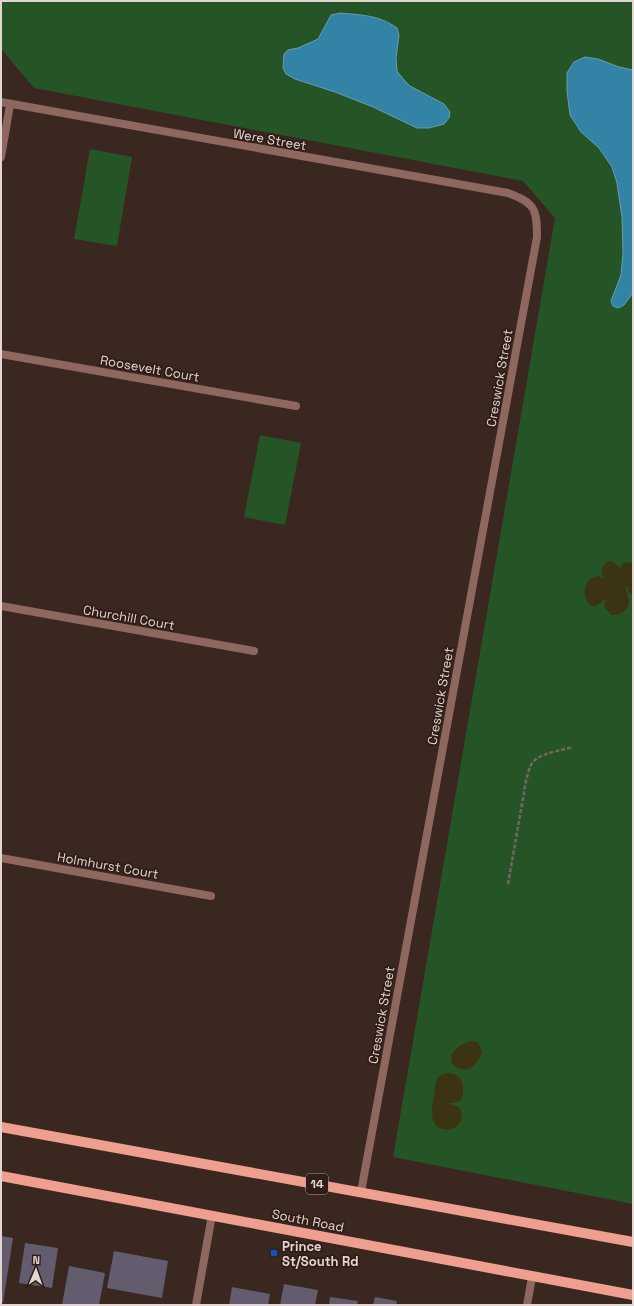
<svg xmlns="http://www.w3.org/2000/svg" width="634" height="1306" font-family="'Space Grotesk',sans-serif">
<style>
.green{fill:#255527}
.sand{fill:#3c3313}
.water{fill:#3283a5;stroke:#679cb2}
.building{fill:#635c6f}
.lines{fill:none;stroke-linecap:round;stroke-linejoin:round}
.path{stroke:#766560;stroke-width:2.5;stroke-dasharray:4 2;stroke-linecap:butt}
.street{stroke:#8e675f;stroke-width:8}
.primary{stroke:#ef9f90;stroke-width:10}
.transit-dot{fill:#1a4fb4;stroke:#2f1d16;stroke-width:1.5}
.labels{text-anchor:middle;stroke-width:3.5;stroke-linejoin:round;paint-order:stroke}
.shield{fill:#2f1d16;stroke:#ad9e9a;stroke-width:1}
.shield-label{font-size:12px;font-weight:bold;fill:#e3d6d2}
.street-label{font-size:13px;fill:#e3d6d2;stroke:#2f1d16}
.poi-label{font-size:13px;font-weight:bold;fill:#e3d6d2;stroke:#2f1d16;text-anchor:start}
</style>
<rect width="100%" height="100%" fill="#392720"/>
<g class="green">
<path d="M1,1H633V1204L393,1157L555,218L523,181L34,88L1,49Z"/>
<path d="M90,149L132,157L117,246L74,239Z"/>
<path d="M260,435L301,443L285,525L244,517Z"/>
</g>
<g class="sand">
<path d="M610,561L614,562L619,568L621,567L623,563L633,562V595L628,592V587H626C626,592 628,595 629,600C630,610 620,616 611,615L604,606L606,600L605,599C603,600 601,604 598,605C585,613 576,578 599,576L604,579C601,571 600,569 606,562Z"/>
<path d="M470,1041L478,1042L481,1048L482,1052C477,1067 466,1076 452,1064L451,1055L459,1046Z"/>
<path d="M447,1073C451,1073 456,1074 459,1077C465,1083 465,1098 458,1102C455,1103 451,1103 448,1103L459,1107C471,1129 438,1138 433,1120C430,1111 434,1098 435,1089C435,1081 438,1074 447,1073Z"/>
</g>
<g class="water">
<path d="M340,13C361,15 379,15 397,28L399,35L396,58L397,71L404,80L410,86L444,104L450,112L449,118L444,124L429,128H417L373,107L335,92L295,79L286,74L283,68L284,54L288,50L298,48L318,39L331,15Z"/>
<path d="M585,57L598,59L619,67L633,70V293L624,305L618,308L613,306L611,301L621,275L623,253L622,217L617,183L612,167L599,148L581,132L570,115L567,91V73L574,62Z"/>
</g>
<g class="building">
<path d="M1,1236L13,1238L3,1303L1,1302Z"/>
<path d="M25,1243L58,1248L52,1288L19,1283Z"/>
<path d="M114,1251L168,1261L162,1298L107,1288Z"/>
<path d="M69,1266L105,1273L99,1305H62Z"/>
<path d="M284,1284L318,1290L315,1305H280Z"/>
<path d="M232,1287L270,1294L268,1305H229Z"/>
<path d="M330,1297L358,1301L357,1305H329Z"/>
<path d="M375,1297L397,1301L396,1305H373Z"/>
</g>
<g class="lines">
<path class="path" d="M508,884L526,781C528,774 529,765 535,760C542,753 563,750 573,747"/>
<g class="street">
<path d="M1,102L508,193C535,203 537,209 537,237L361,1192"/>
<path d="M1,157L10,105"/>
<path d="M1,354L296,406"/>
<path d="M1,606L254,651"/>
<path d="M1,858L211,896"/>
<path d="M196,1305L212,1215"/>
<path d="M527,1305L532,1277"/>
</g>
<g class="primary">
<path d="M1,1127L633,1242"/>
<path d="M1,1176L633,1295"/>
</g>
</g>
<rect class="transit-dot" x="270" y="1249" width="8" height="8" rx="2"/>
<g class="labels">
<rect class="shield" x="306" y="1174" width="22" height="20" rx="3"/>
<g class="shield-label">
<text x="317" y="1188">14</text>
</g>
<g class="street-label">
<text transform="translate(270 139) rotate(10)" y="5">Were Street</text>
<text transform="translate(150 368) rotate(10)" y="5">Roosevelt Court</text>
<text transform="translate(499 378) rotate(-80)" y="5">Creswick Street</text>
<text transform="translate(129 617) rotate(10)" y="5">Churchill Court</text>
<text transform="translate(440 696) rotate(-80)" y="5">Creswick Street</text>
<text transform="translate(108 865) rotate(10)" y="5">Holmhurst Court</text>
<text transform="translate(381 1015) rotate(-80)" y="5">Creswick Street</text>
<text transform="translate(308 1220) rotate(11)" y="5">South Road</text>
</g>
<g class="poi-label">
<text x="282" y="1251">Prince<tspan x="282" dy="15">St/South Rd</tspan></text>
</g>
</g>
<rect width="634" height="1306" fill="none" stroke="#e3d6d2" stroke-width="4"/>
<g transform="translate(36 1270) rotate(2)" stroke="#2f1d16" stroke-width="3" paint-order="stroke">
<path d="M0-3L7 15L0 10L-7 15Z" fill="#e3d6d2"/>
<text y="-6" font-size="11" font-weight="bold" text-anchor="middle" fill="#e3d6d2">N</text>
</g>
</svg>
